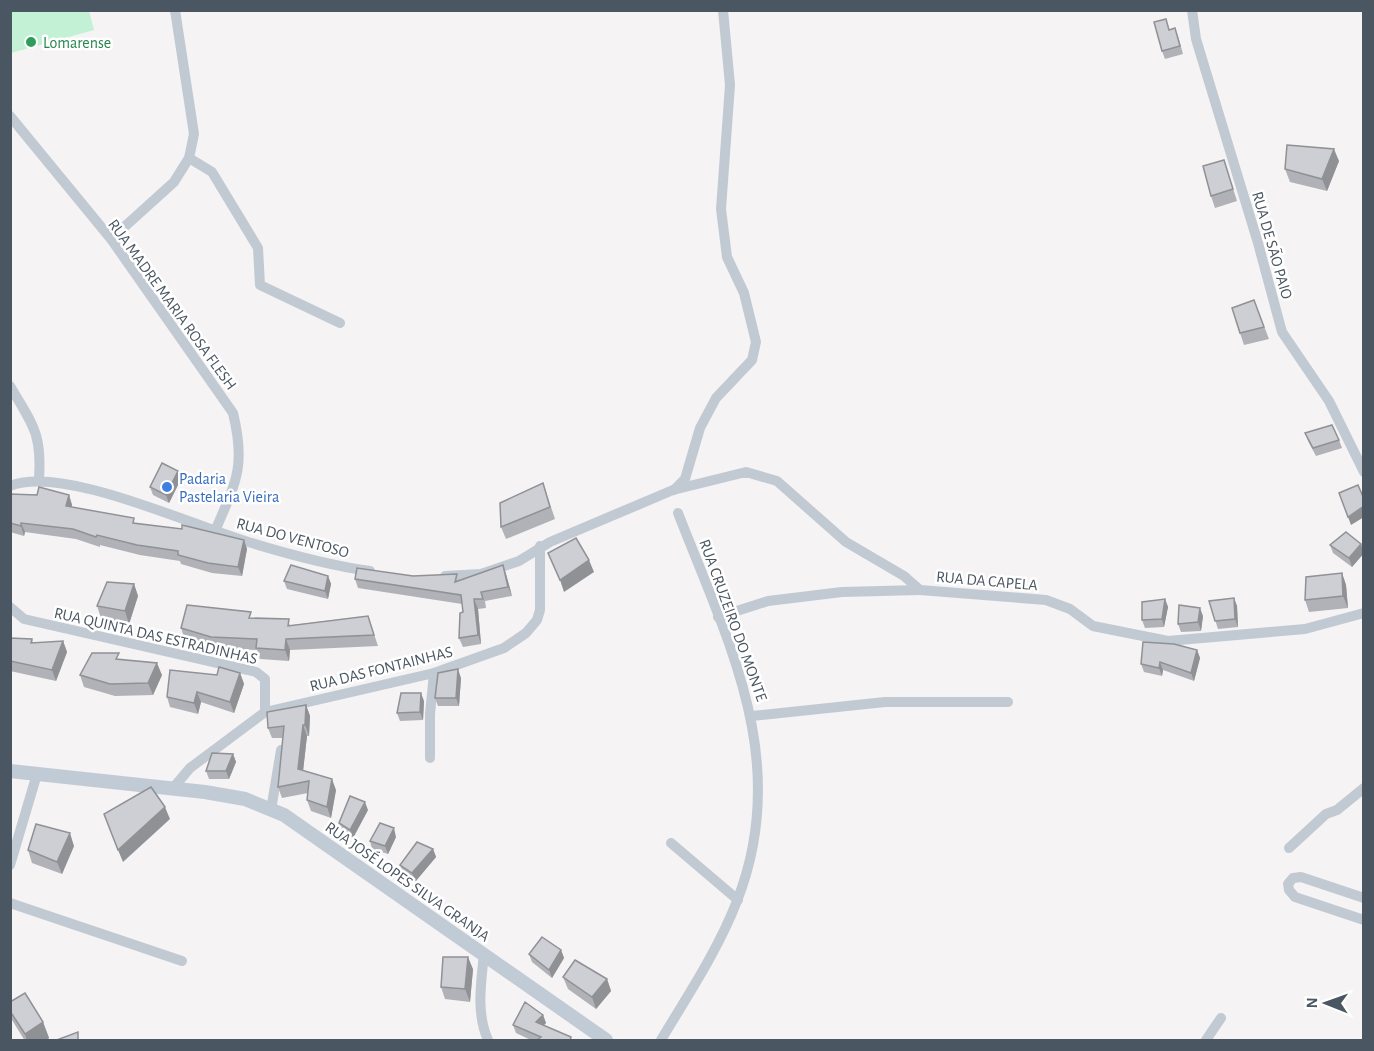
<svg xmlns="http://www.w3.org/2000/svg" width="1374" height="1051" font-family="'Alegreya Sans',sans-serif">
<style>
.green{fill:#c3f1d5}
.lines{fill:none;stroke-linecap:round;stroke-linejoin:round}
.minor{stroke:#c1cad2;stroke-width:10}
.secondary{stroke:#c1cbd6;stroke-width:14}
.wall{fill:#b0b2b7}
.shaded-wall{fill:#909195}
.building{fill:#cdcfd5;stroke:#909195;stroke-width:1.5}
.leisure-dot{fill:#2e9e5b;stroke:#fff;stroke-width:2}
.shop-dot{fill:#3f7fe0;stroke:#fff;stroke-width:2}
.labels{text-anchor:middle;stroke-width:5;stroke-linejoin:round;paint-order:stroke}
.leisure-label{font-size:16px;fill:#27864d;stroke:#fff;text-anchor:start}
.street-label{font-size:16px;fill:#4a5661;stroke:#fff}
.shop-label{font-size:16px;fill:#366cbe;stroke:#fff;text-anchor:start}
</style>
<rect width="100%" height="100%" fill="#f5f3f3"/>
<path class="green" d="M11,10L89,11L94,30L11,53Z"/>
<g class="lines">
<g class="minor">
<path d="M1192,10L1196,39L1258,243L1282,332L1329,401L1364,472"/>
<path d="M10,116L111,239L233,413C246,467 236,482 215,531"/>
<path d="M189,158L212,172L258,248L260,285L340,323"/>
<path d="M111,239L174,182L189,158L194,134L175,10"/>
<path d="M10,386C33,425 42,433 39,480"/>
<path d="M10,486C61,465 187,523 242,540C284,553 326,565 370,571"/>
<path d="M674,490L685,479L700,428L716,398L752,360L756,342L744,293L727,257L721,209L730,85L723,10"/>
<path d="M445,576L481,574L519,561L550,542L673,490L746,472L777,481L846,542L904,576L920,590L1046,600L1070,609L1093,626L1168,641L1305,629L1364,613"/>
<path d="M10,607L24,619L256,672L265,679V712"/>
<path d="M718,617L768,601L842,592L920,590"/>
<path d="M752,716L885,702H1008"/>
<path d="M430,758V714L434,673"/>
<path d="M174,787L190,768L265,712L434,673L504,648L526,633L537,620L540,610V546"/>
<path d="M271,810L281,750"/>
<path d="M671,843L738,900"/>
<path d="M1289,848L1326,814L1337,810L1364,788"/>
<path d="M10,865L37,774"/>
<path d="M1364,898L1301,877L1293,878L1288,884L1289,890L1295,897L1364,920"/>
<path d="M10,903L182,961"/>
<path d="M484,954C481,983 476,1013 488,1040"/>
<path d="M661,1040C688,995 718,950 737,901C792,761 728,642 678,513"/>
<path d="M1206,1040L1221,1018"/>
</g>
<path class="secondary" d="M10,771L205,792L245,799L284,815L606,1040"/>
</g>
<g class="wall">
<path d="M1169,29L1178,36L1183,54L1165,59L1162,51Z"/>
<path d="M1224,160L1237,201L1215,208L1211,196Z"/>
<path d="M1339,161L1327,191L1290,182L1285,169Z"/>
<path d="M1254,300L1269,339L1244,345L1240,333Z"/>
<path d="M1305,433L1339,440L1342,448L1316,456L1308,441Z"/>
<path d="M178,471L181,479L169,503L153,495L150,487Z"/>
<path d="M543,483L555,519L506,539L501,527Z"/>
<path d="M10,494L69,495L72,505V507L136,523L244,540L247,549L242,576L212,573L181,564L180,561L140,555L100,545V547L76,539L25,532L24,536L10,532Z"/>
<path d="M1361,544L1364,553L1352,567L1333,553L1330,545Z"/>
<path d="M1342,573L1346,585L1348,608L1309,612L1305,600Z"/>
<path d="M506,574L512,596L485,601L486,608L478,609L481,644L463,647L459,638L463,612L462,604L358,588L355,579L413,576L459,580Z"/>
<path d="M328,576L331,584L328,599L287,589L284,581Z"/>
<path d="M134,584L138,596L129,624L101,618L97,606Z"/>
<path d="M1234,598L1237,606L1238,627L1218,629L1209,601Z"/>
<path d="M1165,599L1168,607L1164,627L1145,628L1142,620Z"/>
<path d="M368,616L378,646L290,650L289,661L260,659L257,650L215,648L185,640L181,628L253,618L292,625Z"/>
<path d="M1203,616L1201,631L1181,632L1178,624Z"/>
<path d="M10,638L32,639L33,643L63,641L67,652L56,681L10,671Z"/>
<path d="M1197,650L1200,658L1194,681L1163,670L1162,676L1144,672L1141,664Z"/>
<path d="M121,659L162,675L153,695L115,696L84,687L80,675Z"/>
<path d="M240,673L244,684L234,713L201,702L198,714L170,707L167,697L217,675Z"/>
<path d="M461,678L459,706H438L435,698Z"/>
<path d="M424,701L423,720L400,721L397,713Z"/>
<path d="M306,705L310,716L309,736H307L303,771L336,790L331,818L311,811L307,800L308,793L282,798L278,787L283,738H272L268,728Z"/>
<path d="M233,754L236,762L229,779H209L206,771Z"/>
<path d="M368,810L353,838L342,831L339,823Z"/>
<path d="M396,837L388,854L372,849L370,841Z"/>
<path d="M74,846L62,874L32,863L28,850Z"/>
<path d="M433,849L436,857L415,882L403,873L400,865Z"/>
<path d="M561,950L564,958L552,978L532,962L529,954Z"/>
<path d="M473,969L470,1002L445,999L441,987Z"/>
<path d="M563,977L607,979L611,991L596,1009L568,989Z"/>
<path d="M10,1002L43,1022L49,1038L46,1041H25L12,1020L10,1015Z"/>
<path d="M543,1015L546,1023L544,1025L573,1041H533L516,1033L513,1025Z"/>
</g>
<g class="shaded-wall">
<path d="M1334,149L1339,161L1327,191L1322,179Z"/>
<path d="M178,471L181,479L169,503L166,495Z"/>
<path d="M69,495L72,505L70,516L66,506Z"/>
<path d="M1364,506V517L1351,525L1348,517Z"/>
<path d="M21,523L25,532L24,536L21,526Z"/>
<path d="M244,540L247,549L242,576L238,567Z"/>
<path d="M1361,544L1364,553L1352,567L1349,558Z"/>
<path d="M589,560L594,572L564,592L560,580Z"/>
<path d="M503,565L506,574L512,596L508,587Z"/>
<path d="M1342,573L1346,585L1348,608L1343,596Z"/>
<path d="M328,576L331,584L328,599L325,591Z"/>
<path d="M134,584L138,596L129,624L125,611Z"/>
<path d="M1234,598L1237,606L1238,627L1235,619Z"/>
<path d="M474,599L478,609L481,644L478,635Z"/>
<path d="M1165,599L1168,607L1164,627L1162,619Z"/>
<path d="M1200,608L1203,616L1201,631L1198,622Z"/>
<path d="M286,639L290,650L289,661L285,650Z"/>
<path d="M63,641L67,652L56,681L52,670Z"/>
<path d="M1197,650L1200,658L1194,681L1191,673Z"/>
<path d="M1160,662L1163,670L1162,676L1159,668Z"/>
<path d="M157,663L162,675L153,695L148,683Z"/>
<path d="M458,669L461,678L459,706L456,698Z"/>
<path d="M240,673L244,684L234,713L230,702Z"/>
<path d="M197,692L201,702L198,714L194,703Z"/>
<path d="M421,693L424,701L423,720L420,712Z"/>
<path d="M306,705L310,716L309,736L305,725Z"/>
<path d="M303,725L307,736L302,780L298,769Z"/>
<path d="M233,754L236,762L229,779L226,771Z"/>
<path d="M332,779L336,790L331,818L327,807Z"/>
<path d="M365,802L368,810L353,838L350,830Z"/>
<path d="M165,807L170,819L123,862L118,850Z"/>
<path d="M394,828L396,837L388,854L385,846Z"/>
<path d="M70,833L74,846L62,874L57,862Z"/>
<path d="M433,849L436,857L415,882L412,873Z"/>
<path d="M561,950L564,958L552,978L549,970Z"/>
<path d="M468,957L473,969L470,1002L465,989Z"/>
<path d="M607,979L611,991L596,1009L592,997Z"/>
<path d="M543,1015L546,1023L539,1030L536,1022Z"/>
<path d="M43,1022L49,1038L46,1041H27L25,1034Z"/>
</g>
<g class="building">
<path d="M1166,19L1169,30L1175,28L1180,46L1162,51L1154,22Z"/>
<path d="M1287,145L1334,149L1322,179L1285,169Z"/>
<path d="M1224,160L1233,189L1211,196L1203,166Z"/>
<path d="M1254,300L1264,327L1240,333L1232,308Z"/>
<path d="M1332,425L1339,440L1313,448L1305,433Z"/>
<path d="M162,463L178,471L166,495L150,487Z"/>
<path d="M543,483L550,507L501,527L500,503Z"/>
<path d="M1358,485L1364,499V506L1348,517L1339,493Z"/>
<path d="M39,487L69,495L66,506L134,518L133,523L182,529V525L244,540L238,567L208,563L178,555V551L137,545L97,535L96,537L73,529L21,523V526L10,523V494L37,495Z"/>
<path d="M1346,532L1361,544L1349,558L1330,545Z"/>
<path d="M576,538L589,560L560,580L548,553Z"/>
<path d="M291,565L328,576L325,591L284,581Z"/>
<path d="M503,565L508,587L481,592L483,599H474L478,635L459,638L460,613L463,612L461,595L355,579L357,568L413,576L457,574L455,582Z"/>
<path d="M1342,573L1343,596L1305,600L1306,577Z"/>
<path d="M107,582L134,584L125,611L97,606Z"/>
<path d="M1234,598L1235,619L1215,621L1209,601Z"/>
<path d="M1165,599L1162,619L1142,620V602Z"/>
<path d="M187,605L251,612L249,618L289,619L288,626L368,616L374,635L286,639L285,650L256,648L257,639L211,637L181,628Z"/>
<path d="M1179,605L1200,608L1198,622L1178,624Z"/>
<path d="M10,638L32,639L31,643L63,641L52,670L10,661Z"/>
<path d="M1143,642L1174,644L1197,650L1191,673L1160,662L1159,668L1141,664Z"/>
<path d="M92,653H119L116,659L157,663L148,683L110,684L80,675Z"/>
<path d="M219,667L240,673L230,702L197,692L194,703L167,697L170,670L217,675Z"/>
<path d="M458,669L456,698H435L438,673Z"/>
<path d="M401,693H421L420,712L397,713Z"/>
<path d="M306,705L305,725H303L298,769L332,779L327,807L307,800L309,781L278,787L284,726L268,728L267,712Z"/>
<path d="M212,753L233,754L226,771H206Z"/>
<path d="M151,787L165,807L118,850L104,814Z"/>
<path d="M350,796L365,802L350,830L339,823Z"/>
<path d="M380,823L394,828L385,846L370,841Z"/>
<path d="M36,824L70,833L57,862L28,850Z"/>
<path d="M417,842L433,849L412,873L400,865Z"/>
<path d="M542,937L561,950L549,970L529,954Z"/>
<path d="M443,957H468L465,989L441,987Z"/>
<path d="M575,960L607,979L592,997L563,977Z"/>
<path d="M25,993L43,1022L25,1034L10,1011V1002Z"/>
<path d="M525,1002L543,1015L536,1022L571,1037L570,1041H538L537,1040L541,1037L513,1025Z"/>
<path d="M78,1032V1041H54Z"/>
</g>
<circle class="leisure-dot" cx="31" cy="42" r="6"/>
<circle class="shop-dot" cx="167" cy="487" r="6"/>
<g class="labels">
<g class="leisure-label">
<text x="43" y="48">Lomarense</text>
</g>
<g class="street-label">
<text transform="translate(1273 245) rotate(74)" y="6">RUA DE SÃO PAIO</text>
<text transform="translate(173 304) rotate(54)" y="6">RUA MADRE MARIA ROSA FLESH</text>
<text transform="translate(293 537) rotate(15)" y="6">RUA DO VENTOSO</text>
<text transform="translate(987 580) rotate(5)" y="6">RUA DA CAPELA</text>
<text transform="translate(734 620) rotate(70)" y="6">RUA CRUZEIRO DO MONTE</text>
<text transform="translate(156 635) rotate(13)" y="6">RUA QUINTA DAS ESTRADINHAS</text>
<text transform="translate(381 668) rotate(-14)" y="6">RUA DAS FONTAINHAS</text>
<text transform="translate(408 881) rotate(35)" y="6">RUA JOSÉ LOPES SILVA GRANJA</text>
</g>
<g class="shop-label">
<text x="179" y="484">Padaria<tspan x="179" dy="18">Pastelaria Vieira</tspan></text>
</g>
</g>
<rect width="1374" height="1051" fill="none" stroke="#4a5661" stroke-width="24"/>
<g transform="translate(1326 1003) rotate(271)" stroke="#ffffff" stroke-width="4.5" paint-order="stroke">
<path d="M0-4.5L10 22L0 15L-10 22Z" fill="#4a5661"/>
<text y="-9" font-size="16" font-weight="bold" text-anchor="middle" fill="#4a5661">N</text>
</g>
</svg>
